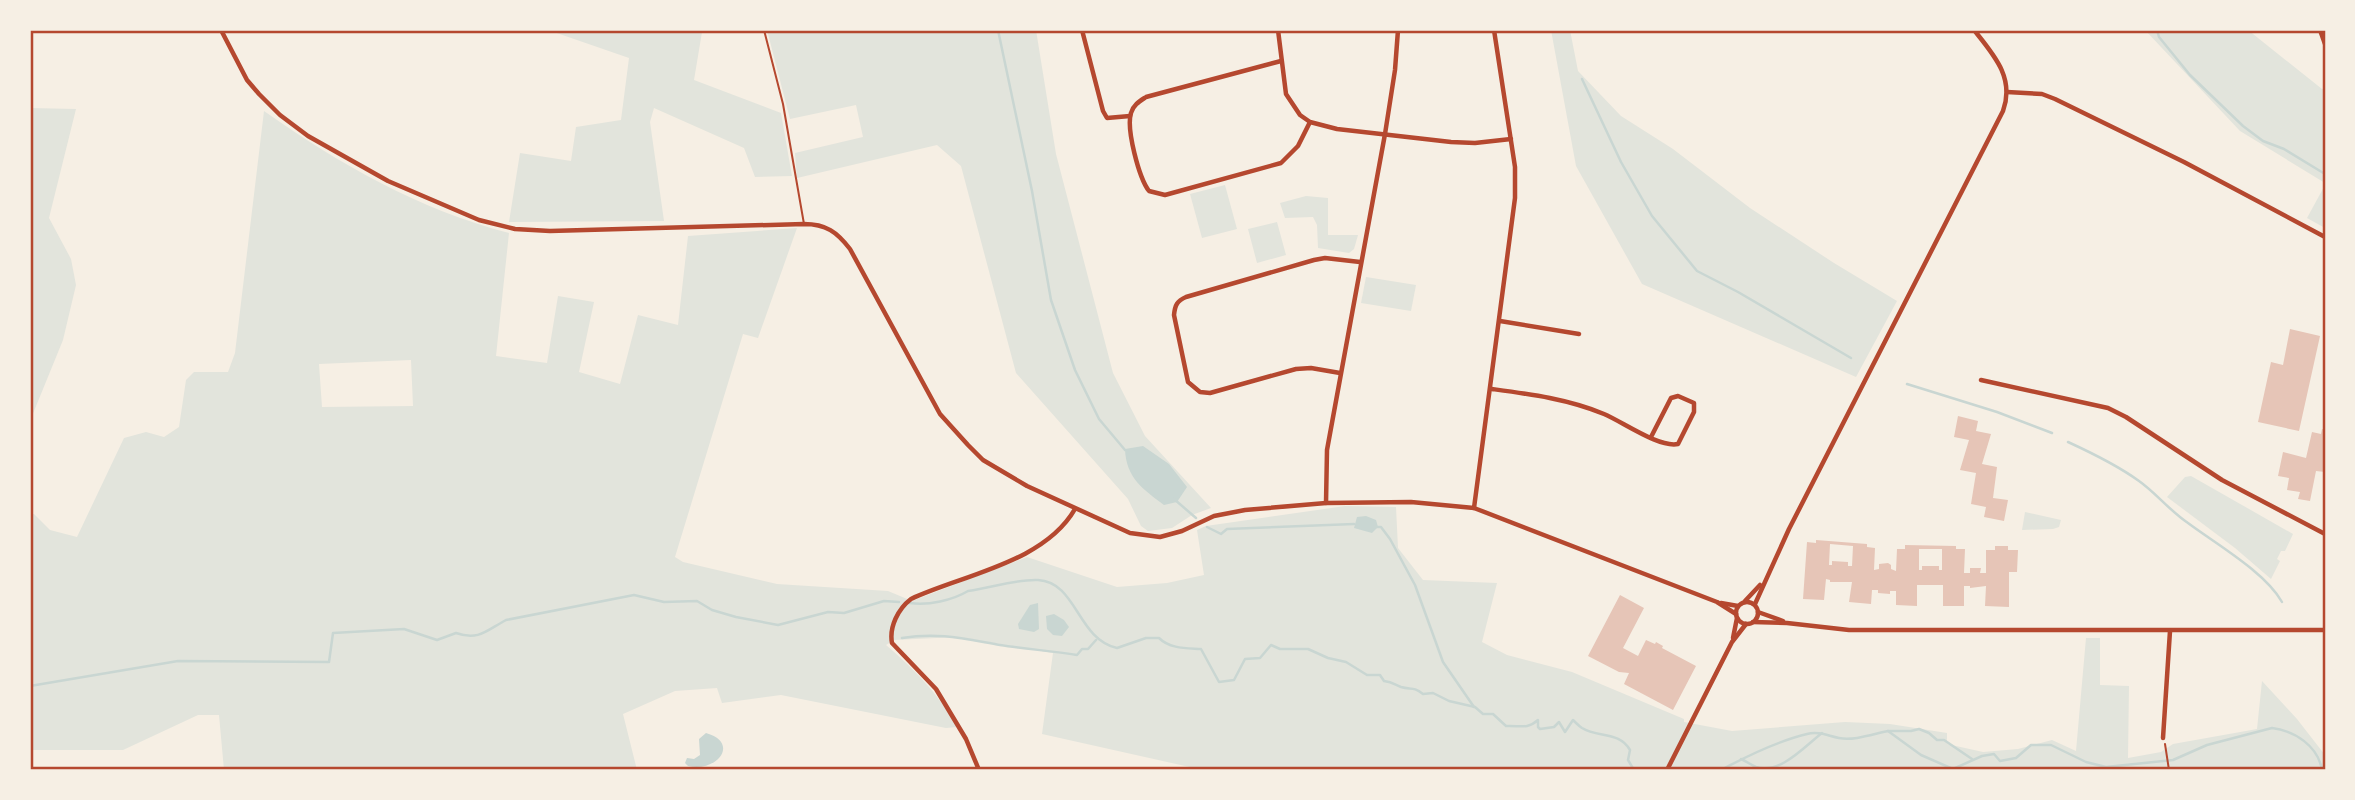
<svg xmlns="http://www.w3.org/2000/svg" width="2355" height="800" font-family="Ubuntu,sans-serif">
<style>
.green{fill:#e2e4dc;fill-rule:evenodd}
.water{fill:#c9d6d2}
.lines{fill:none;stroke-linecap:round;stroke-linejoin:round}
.stream{stroke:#c9d6d2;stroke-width:2.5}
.building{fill:#e6c5b7;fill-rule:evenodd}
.path{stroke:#b5482f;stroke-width:2}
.service{stroke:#b5482f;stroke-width:2}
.minor{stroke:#b5482f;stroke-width:4.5}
.neatline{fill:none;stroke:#b5482f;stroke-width:2.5}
</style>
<rect width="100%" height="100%" fill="#f6efe4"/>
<g class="green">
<path d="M548,30H739L702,32L694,80L781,113L792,176L755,177L744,148L654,108L650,122L664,221L509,222L520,153L571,161L576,127L621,120L629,58Z"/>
<path d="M767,30H1036L1056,154L1113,373L1145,436L1211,508L1192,515L1172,528L1148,531L1141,526L1128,499L1016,373L961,166L937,145L797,178L795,153L863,137L856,105L790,119Z"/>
<path d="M1551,30H1570L1578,71L1621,116L1673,149L1750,208L1834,263L1897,301L1856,377L1642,284L1576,166Z"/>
<path d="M2145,30H2248L2322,89L2325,88V183L2240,131Z"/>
<path d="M30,108L76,109L49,218L71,259L76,285L63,340L32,416L30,430Z"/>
<path d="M264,111C339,164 420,210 509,233L496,356L547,363L558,296L594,302L579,372L620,384L638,315L678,325L688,236L797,228L758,338L743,334L675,557L683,562L777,584L888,591L912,601L1027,557L1117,587L1167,583L1204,575L1197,530L1206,526L1345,506L1396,507L1398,548L1423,580L1497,583L1482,642L1507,655L1572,672L1684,719V722L1732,731L1845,722L1890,724L1947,733V744L1983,752L2018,749L2052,740L2076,751L2086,638H2100V685L2129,686L2128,758L2161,752L2173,744L2257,729L2262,681L2297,719L2325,755V770H1203L1042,734L1053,653L958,637L894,640L886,645C916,671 937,692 957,727L946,728L781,695L722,703L717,688L675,691L623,714L637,770H224L219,715H198L123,750H30V514H34L50,530L77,537L124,438L146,432L164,437L179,427L186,380L194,372H228L235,353ZM411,360L413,406L322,407L319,364Z"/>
<path d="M1225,185L1237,229L1202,238L1190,194Z"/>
<path d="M2325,185V228L2307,218Z"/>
<path d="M1306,196L1328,198V235H1358L1354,249L1349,253L1318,248L1317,225L1313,217L1285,218L1280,203Z"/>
<path d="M1277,222L1286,255L1257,263L1248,229Z"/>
<path d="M1366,277L1416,285L1411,311L1361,303Z"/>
<path d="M2191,476L2293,534L2285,551H2281L2277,559L2280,561L2271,579L2235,548L2167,497L2185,477Z"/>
<path d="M2025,512L2061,520L2059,527L2053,529L2022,530Z"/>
</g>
<g class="water">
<path d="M1143,446L1169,464L1187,487L1177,502L1164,505C1143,489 1126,478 1125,449Z"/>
<path d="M1366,516L1376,520L1378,527L1372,533L1354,528L1357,517Z"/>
<path d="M1038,603L1039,629L1034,632L1019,629L1018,624L1030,605Z"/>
<path d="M1054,614L1064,620L1069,627L1062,636L1053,635L1047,629L1046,616Z"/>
<path d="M706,733C741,743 716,773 688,766L685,763L687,758L694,759L700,755L699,739Z"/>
</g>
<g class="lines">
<g class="stream">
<path d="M998,30L1032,191L1051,300L1075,370L1099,419L1125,450"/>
<path d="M2157,30L2159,37L2190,75L2243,126L2263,141L2284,149L2325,174"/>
<path d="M1582,79L1621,162L1652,216L1697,271L1738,292L1851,358"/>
<path d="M1907,384L1997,412L2052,433"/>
<path d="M2068,442C2092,453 2117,465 2139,481C2156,493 2170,511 2188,523C2216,544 2265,572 2282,602"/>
<path d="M1174,499L1196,518"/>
<path d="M1207,527L1221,534L1227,529L1354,524"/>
<path d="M1374,527H1381L1390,539L1415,585L1443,662L1474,707"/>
<path d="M910,603C928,606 953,600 968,591C992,588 1015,579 1038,580C1077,582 1077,639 1117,648L1146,638H1159C1170,649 1187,648 1201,649L1219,682L1234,680L1245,659L1260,658L1271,645L1280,649H1308L1328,658L1346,662L1367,675H1380L1384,681C1392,682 1394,684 1401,687C1411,690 1413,686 1423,694L1433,693L1449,701L1475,707L1483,714H1493L1506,726C1519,725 1527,730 1538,720V727L1540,729L1554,727L1559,722L1565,732L1573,720C1576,723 1579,726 1582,728C1598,738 1619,731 1630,750L1628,760L1634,770"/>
<path d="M902,638C939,632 965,639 1000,645C1026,649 1052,651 1077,655L1082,649H1088L1096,640"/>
<path d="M30,686L178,661L329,662L333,633L404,629L437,640L456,633C479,641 487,630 506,620L634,595L664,602L697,601L712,610L736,617L778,625L828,612L844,613L884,601L899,602"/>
<path d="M1888,731H1911L1919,729L1929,733L1937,740H1944L1972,759"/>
<path d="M1741,759C1746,761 1751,765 1756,767C1780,775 1805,746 1822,733"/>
<path d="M1721,770C1747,756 1778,741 1807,734C1819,731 1828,736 1839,738C1854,741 1873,734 1888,731L1921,755L1953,769L1982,756L1994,754L2000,761L2016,758L2031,745H2051L2086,762L2106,767L2173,760L2207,745L2272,728C2295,731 2318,746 2322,770"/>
</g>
</g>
<g class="building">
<path d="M2290,329L2320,336L2299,431L2258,422L2271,362L2283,365Z"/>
<path d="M1958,416L1978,421L1976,431L1991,434L1982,464L1997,467L1993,498L2008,500L2004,521L1984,517L1986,507L1971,504L1976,473L1960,470L1969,440L1954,437Z"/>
<path d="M2322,429L2325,430V472L2316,471L2310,501L2298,499L2300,492L2287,490L2289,478L2278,476L2283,452L2306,458L2312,432L2321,434Z"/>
<path d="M1816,540L1867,544V547L1875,548L1874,570L1879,569V564L1888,563L1891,565V569L1896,571L1897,549H1905V545L1956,546V549H1965L1964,573H1970V568H1981L1980,573H1986V550H1995V546H2008V550H2018L2017,572H2009V607L1985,606L1986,586L1970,588V586H1964V606H1943V585H1917V606L1896,605V591H1890V594L1878,593V590H1872L1871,604L1849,602L1852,582H1830V580L1826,579L1824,600L1803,599L1807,542L1816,543ZM1830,544L1853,546L1852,566H1848V562L1832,561V565H1829ZM1919,549H1942V570H1939V566H1922V570H1919Z"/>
<path d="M1620,595L1644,608L1623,648L1638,656L1646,640L1655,644L1656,642L1663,646L1662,648L1696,666L1673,710L1624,684L1629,673L1619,672L1588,656Z"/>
</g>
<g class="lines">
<path class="path" d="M2165,744L2169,770"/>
<path class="service" d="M764,30L783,104L804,224"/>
<g class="minor">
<path d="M221,30L247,80L259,94L280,115L308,136L388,181L479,220L515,229L550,231L804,224C826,224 837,232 850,249L940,414L968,445L983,460L1027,486L1130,533L1160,537L1182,531L1214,516L1245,510L1326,503L1411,502L1474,508L1717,602L1736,614"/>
<path d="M1082,30L1103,111L1107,118L1130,116"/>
<path d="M1278,30L1286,94L1300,115L1310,122L1337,129L1451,142L1475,143L1511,139"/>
<path d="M2320,30L2325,44"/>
<path d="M1281,61L1146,97C1140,101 1133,105 1131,113C1126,129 1139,178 1149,191L1165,195L1281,163L1298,146L1310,122"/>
<path d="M2007,92L2042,94L2055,99L2184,162L2325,237"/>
<path d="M1500,321L1579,334"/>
<path d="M1340,373L1311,368L1296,369L1210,393L1200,392L1188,382L1174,315C1175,305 1177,301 1186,297L1314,260L1325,258L1360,262"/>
<path d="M1981,380L2108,408L2126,417L2222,480L2325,534"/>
<path d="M1492,389C1529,394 1568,399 1604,414C1623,422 1659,448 1678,444L1694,412V403L1678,396L1671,398L1651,437"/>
<path d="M1326,503L1327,450L1385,134L1395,70L1398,30"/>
<path d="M1474,508L1515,198V167L1494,30"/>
<path d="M1745,601L1760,585"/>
<circle cx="1747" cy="613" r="11"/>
<path d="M1721,603L1738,606"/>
<path d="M1755,604L1789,529L2003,111C2015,78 1994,55 1974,30"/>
<path d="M1758,612L1783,621"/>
<path d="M1753,622L1787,623L1849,630H2325"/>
<path d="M1733,638L1737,618"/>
<path d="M2163,738L2170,631"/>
<path d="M979,770L966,739L936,689L892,643C889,627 898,609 911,599C962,575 1044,563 1075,509"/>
<path d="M1667,770L1732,642L1746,624"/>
</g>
</g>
<rect width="2355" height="800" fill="none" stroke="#f6efe4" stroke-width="63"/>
<rect x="32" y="32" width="2292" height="736" class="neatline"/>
</svg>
